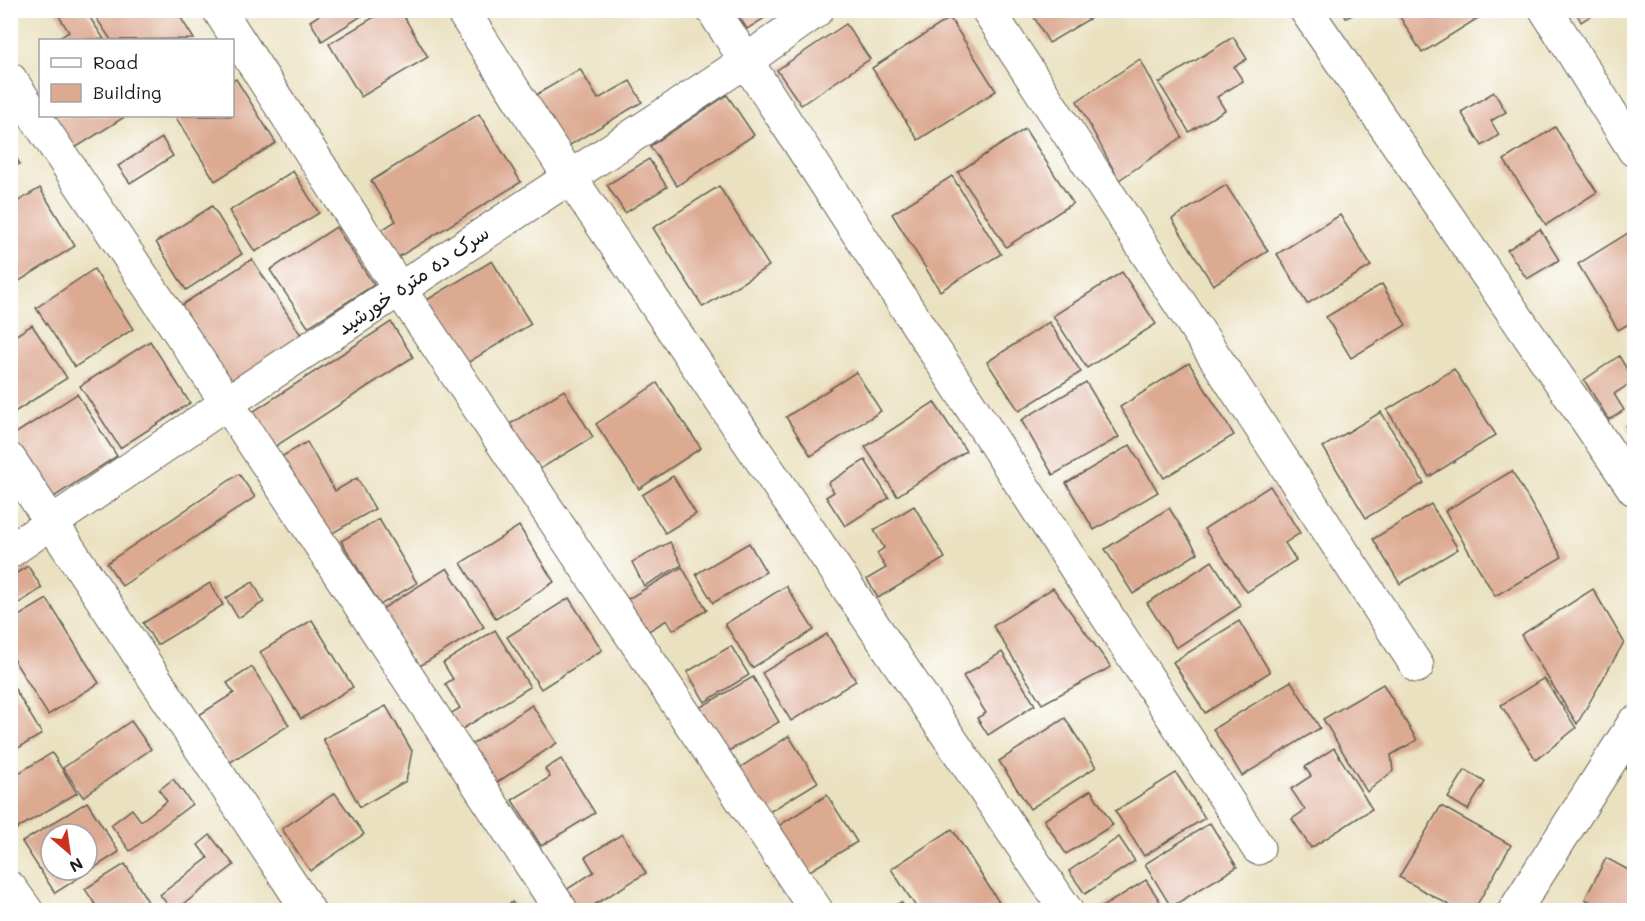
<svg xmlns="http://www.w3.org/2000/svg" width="1645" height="921" font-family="Mali,'Playpen Sans Arabic',sans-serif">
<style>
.building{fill:#dca991;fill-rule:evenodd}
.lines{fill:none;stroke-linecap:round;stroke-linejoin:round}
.minor-casing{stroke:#646155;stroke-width:35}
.minor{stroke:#fff;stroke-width:33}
.labels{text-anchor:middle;stroke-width:4.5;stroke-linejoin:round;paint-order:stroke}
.street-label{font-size:20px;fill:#1c1c1c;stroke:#fff}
</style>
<rect width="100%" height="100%" fill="#fff"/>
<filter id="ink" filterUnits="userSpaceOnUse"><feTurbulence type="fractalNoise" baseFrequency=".0167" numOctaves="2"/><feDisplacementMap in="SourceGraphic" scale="12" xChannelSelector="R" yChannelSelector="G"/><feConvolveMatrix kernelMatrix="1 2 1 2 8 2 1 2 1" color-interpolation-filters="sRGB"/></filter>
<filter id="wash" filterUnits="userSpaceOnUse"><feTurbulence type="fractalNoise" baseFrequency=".008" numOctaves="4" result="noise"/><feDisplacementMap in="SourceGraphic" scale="24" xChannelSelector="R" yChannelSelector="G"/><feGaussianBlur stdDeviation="1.35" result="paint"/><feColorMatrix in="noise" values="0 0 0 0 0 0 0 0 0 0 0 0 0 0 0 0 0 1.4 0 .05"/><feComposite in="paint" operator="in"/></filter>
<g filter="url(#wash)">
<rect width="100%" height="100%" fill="#eae1c0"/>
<g id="blocks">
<g class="building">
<path d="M55,10H85L104,39L56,40L69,32Z"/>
<path d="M110,10H176L194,39L111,40L97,19Z"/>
<path d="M319,10H371L322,41L310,21L321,14Z"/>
<path d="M386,10H400L428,57L361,97L329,44Z"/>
<path d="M735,10H777L747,29Z"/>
<path d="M1030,10H1104L1049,43Z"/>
<path d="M1342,10H1363L1346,18Z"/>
<path d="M1399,10H1491L1422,53L1397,12Z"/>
<path d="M1575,10H1600L1581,22Z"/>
<path d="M950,18L996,91L918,140L872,68Z"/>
<path d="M846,24L870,59L801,105L777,70Z"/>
<path d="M1233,37L1247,59L1234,67L1243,81L1217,97L1225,110L1189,132L1159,83Z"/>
<path d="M1140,59L1182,137L1119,180L1077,101Z"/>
<path d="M580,69L598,99L630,81L642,102L565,148L534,96Z"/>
<path d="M236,79L276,143L215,181L175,116H232V81Z"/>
<path d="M1494,92L1506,112L1491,121L1499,135L1482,146L1461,112Z"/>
<path d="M727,95L754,135L677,186L650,146Z"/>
<path d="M479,114L521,182L397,258L380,231L396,221L371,181Z"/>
<path d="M51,116H126L72,150Z"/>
<path d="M1555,127L1597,192L1546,225L1504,160Z"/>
<path d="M1025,129L1073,203L1006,247L958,172Z"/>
<path d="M162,138L173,156L130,183L118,166Z"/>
<path d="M10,148L20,164L10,169Z"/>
<path d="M649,159L667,187L625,213L607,185Z"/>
<path d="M293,171L319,213L255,252L229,211Z"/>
<path d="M952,176L1001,254L940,291L892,214Z"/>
<path d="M1226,185L1268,251L1213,285L1172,219Z"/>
<path d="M719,186L769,266L703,307L653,228Z"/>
<path d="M40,188L75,246L13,285L10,280V206Z"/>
<path d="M212,206L242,254L186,290L156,242Z"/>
<path d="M1340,215L1371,266L1307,304L1277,254Z"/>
<path d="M336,227L374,285L308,327L270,270Z"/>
<path d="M1540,229L1559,260L1527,279L1507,250Z"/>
<path d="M1628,233L1634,245V321L1618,330L1578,264Z"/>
<path d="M252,259L301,335L229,388L177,308Z"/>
<path d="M492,261L531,324L459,368L420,304Z"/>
<path d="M94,269L133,329L75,367L36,308Z"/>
<path d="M1122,272L1156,324L1087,368L1053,316Z"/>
<path d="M1382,284L1406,325L1351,358L1326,317Z"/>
<path d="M391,322L413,357L273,448L251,413Z"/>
<path d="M1049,322L1081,372L1019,411L987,362Z"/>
<path d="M32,325L67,378L10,415V339Z"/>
<path d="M150,341L190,403L120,448L80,386Z"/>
<path d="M1634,346V359L1629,350Z"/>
<path d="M1619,356L1634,381L1614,394L1624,410L1609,420L1584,380Z"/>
<path d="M1189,363L1234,435L1164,478L1120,407Z"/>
<path d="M1454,369L1496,435L1429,477L1387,410Z"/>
<path d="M856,372L881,411L811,456L786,417Z"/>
<path d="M1086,382L1119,437L1053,475L1021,420Z"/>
<path d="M657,383L701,448L639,489L596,424Z"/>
<path d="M564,390L593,437L530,475L502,429Z"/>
<path d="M77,394L117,456L43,504L10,453V437Z"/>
<path d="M934,402L966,451L897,496L865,447Z"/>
<path d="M1381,412L1424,483L1366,518L1323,447Z"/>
<path d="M1634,420V439L1626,426Z"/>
<path d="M307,442L335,491L357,478L375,509L320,540L274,461Z"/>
<path d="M1130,445L1158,492L1094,530L1066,483Z"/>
<path d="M865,460L889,498L845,526L826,497L834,492L828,483Z"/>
<path d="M1512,471L1562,557L1495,596L1445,511Z"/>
<path d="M239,474L255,497L122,586L107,563Z"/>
<path d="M673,476L696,514L665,533L642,495Z"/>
<path d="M1270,486L1300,533L1285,543L1296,560L1247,592L1204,529Z"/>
<path d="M1431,504L1458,549L1400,584L1373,539Z"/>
<path d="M914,506L945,558L878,598L867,579L886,568L877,553L884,548L874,530Z"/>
<path d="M1169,508L1198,553L1133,594L1105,549Z"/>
<path d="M379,519L417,583L380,605L341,541Z"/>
<path d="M519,526L554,582L496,619L461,563Z"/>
<path d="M670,542L682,565L644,586L632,562Z"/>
<path d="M749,543L766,572L713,603L696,574Z"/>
<path d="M1212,561L1241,606L1176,648L1147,603Z"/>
<path d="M28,566L42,588L10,609V577Z"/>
<path d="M682,567L707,610L673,630L667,620L640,636L621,603Z"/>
<path d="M447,568L484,627L418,667L382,609Z"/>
<path d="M253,582L264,602L238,618L226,598Z"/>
<path d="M210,583L223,605L157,645L143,623Z"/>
<path d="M786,586L814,630L752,668L725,624Z"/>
<path d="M1053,588L1111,667L1042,704L993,626Z"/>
<path d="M1593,589L1624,642L1577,724L1521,635Z"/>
<path d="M569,598L602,650L541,689L507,637Z"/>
<path d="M47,599L99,683L48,715L10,654V621Z"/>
<path d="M312,620L353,687L301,719L260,652Z"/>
<path d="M1239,621L1270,672L1205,713L1173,662Z"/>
<path d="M495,630L530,687L456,733L445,717L460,708L445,684L453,679L443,663Z"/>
<path d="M827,634L856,681L791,721L762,673Z"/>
<path d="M731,646L749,675L705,702L687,672Z"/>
<path d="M1002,652L1035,705L988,735L977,718L986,713L963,676Z"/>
<path d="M252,667L289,725L229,763L199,715L234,693L227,683Z"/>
<path d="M753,677L779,722L718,757L692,712Z"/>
<path d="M1544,678L1576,728L1536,760L1501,705Z"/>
<path d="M10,681L42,734L10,753Z"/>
<path d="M1291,681L1320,728L1242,776L1213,729Z"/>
<path d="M1383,684L1417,740L1391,755L1393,771L1367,792L1323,719Z"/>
<path d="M532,705L557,743L493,785L468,747Z"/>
<path d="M386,706L412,751L406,781L360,807L323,739Z"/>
<path d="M1065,718L1096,767L1030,809L999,761Z"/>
<path d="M131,721L151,749L83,797L63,768Z"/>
<path d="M789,736L818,782L761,817L733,772Z"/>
<path d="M1634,738V779L1619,757Z"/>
<path d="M1334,748L1372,809L1311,848L1292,819L1305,810L1291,789L1311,776L1305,767Z"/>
<path d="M52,753L77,793L13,831L10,826V778Z"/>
<path d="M561,759L595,813L541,846L512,800L550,777L545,769Z"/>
<path d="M1465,770L1485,782L1468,810L1448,798Z"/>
<path d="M1176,773L1205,818L1144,856L1115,811Z"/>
<path d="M173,779L192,804L130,851L111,825L132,809L141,821L167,801L159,790Z"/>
<path d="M1091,790L1113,825L1066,854L1044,820Z"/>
<path d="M335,793L364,834L310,871L282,829Z"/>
<path d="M827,795L857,842L800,877L772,830Z"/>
<path d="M87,802L119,852L55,893L22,842ZM51,834H87V870H51Z"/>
<path d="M1441,806L1511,845L1474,910H1458L1399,877Z"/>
<path d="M1210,823L1237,867L1171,907L1145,864Z"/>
<path d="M952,829L1002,907L997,910H918L891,869Z"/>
<path d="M622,834L646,873L586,910H575L563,892L594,872L585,857Z"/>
<path d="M210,835L234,865L176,910H172L160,895L208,858L198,845Z"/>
<path d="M1119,837L1135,861L1085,894L1069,871Z"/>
<path d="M1606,858L1634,873V910H1606L1585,899Z"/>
<path d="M125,864L153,910H99L85,889Z"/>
<path d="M1146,880L1163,906L1156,910H1097Z"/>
<path d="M512,902L517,910H499Z"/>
<path d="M901,902L906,910H887Z"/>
</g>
</g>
</g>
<g filter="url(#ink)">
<use href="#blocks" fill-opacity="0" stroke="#646155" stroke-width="1.5"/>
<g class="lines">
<g class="minor-casing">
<g id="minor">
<path d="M219,10L400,290L816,910"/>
<path d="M462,10L569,176L1066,910"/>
<path d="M713,10L1258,848"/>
<path d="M988,10L1417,666"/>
<path d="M1306,10L1634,489"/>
<path d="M1546,10L1634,150"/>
<path d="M10,79L227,403L561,910"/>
<path d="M10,460L308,910"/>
<path d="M10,551L227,403L746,61L817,10"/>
<path d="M10,888L26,910"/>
<path d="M1515,910L1634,723"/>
</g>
</g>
<use href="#minor" class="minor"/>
</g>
</g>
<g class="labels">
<g class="street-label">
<text transform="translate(413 280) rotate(-34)" y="7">سرک ده متره خورشید</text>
</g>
</g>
<rect width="1645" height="921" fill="none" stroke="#fff" stroke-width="36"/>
<rect x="39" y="39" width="195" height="78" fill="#ffffff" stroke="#a4a4a4" stroke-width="1.5"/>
<rect x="51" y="58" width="30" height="9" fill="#ffffff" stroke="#a4a4a4" stroke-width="1.5"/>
<text x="93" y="69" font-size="18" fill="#1c1c1c">Road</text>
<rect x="51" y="84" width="30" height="18" fill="#dca991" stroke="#a4a4a4" stroke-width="1.5"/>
<text x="93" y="99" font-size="18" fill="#1c1c1c">Building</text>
<g transform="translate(69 852) rotate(151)"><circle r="28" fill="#ffffff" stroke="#a4a4a4" stroke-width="1.5"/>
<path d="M0-4.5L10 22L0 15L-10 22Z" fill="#c8321e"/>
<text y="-9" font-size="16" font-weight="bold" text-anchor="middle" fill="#1c1c1c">N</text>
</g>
</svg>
